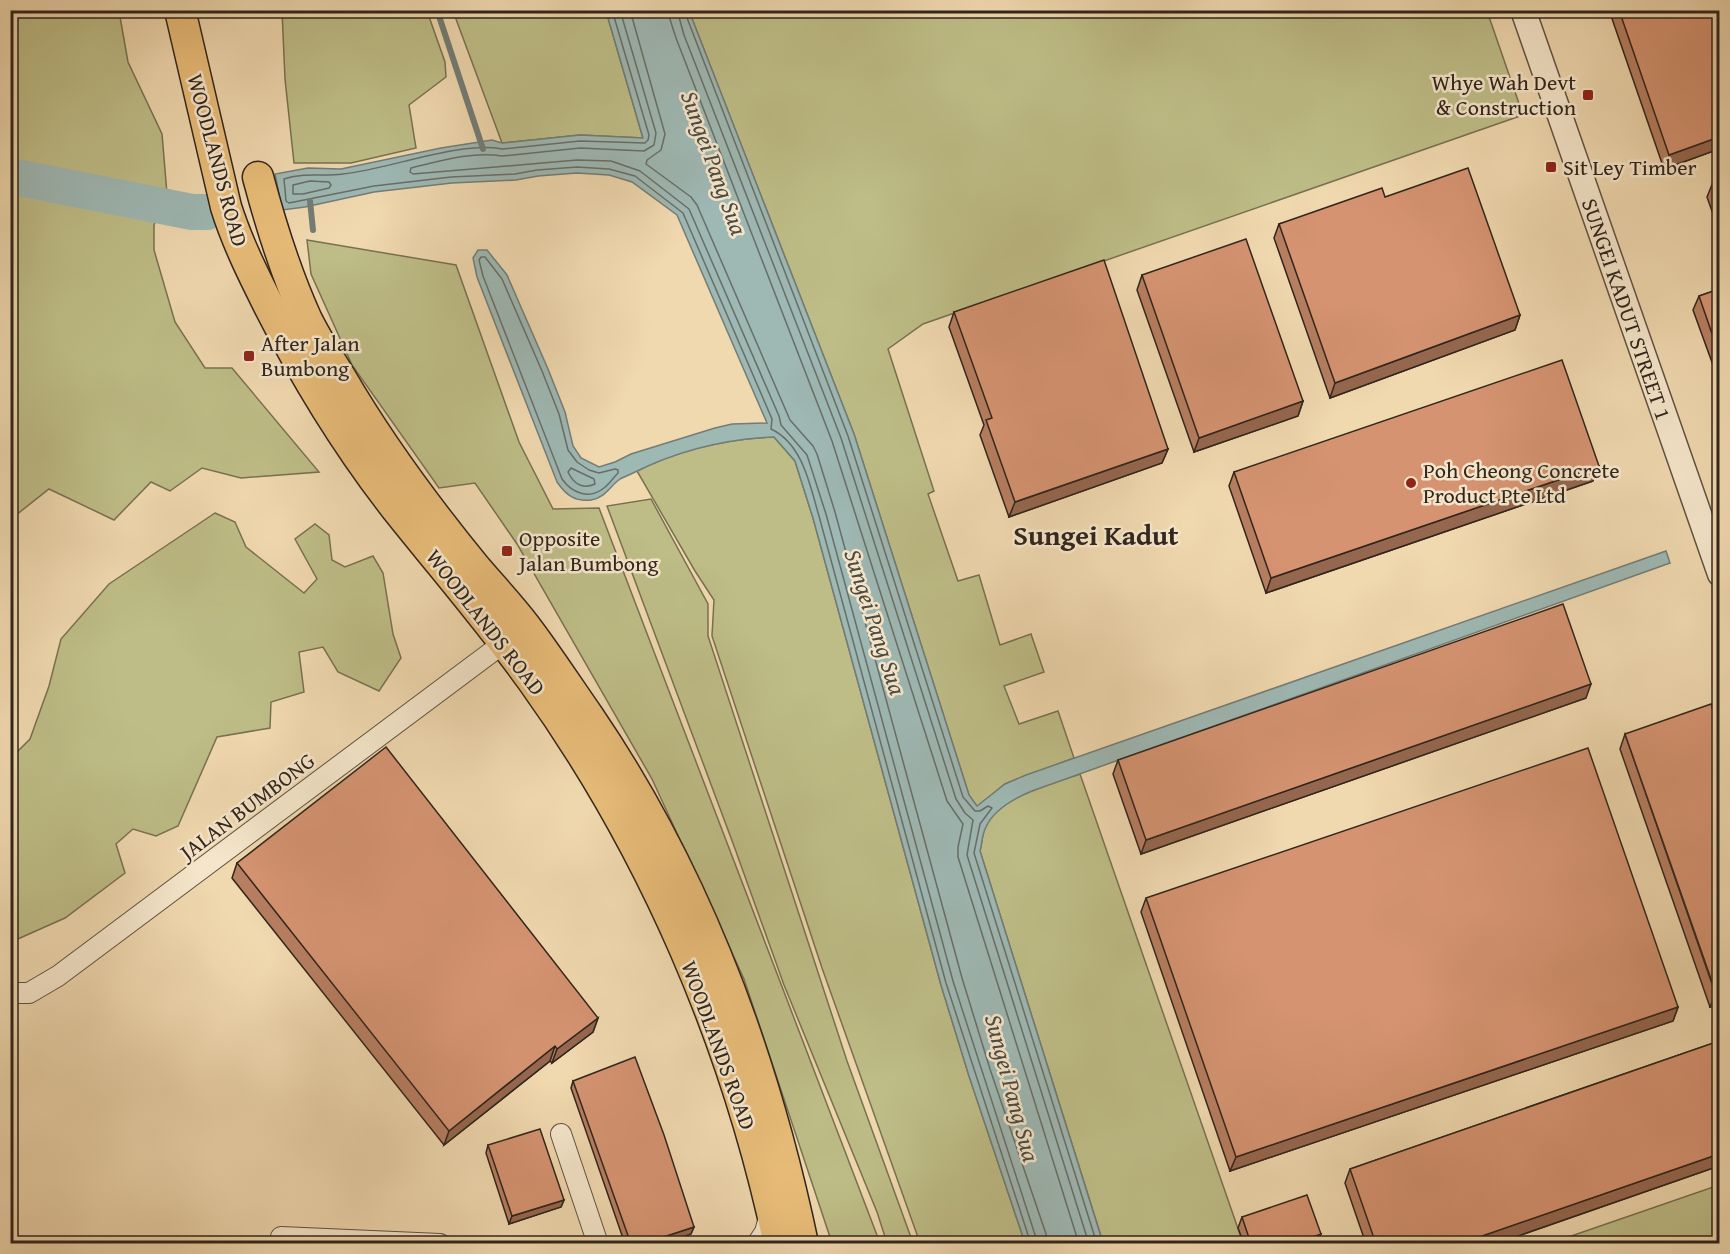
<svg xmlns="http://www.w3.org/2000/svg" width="1730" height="1254" font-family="'Gentium Book Plus',serif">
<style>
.green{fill:#bebd87;stroke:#787152;stroke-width:1.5}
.water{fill:#9eb8b4;stroke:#727d77;stroke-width:1.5}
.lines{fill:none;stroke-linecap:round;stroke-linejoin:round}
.shore{stroke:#686e68;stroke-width:1.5}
.stream{stroke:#727d77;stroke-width:6}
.river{stroke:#9eb8b4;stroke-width:36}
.minor-casing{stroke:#615241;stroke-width:22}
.tertiary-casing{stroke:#615241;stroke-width:27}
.primary-casing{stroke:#31251c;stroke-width:33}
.minor{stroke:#f5e6cb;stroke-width:20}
.tertiary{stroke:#f5e6cb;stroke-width:24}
.primary{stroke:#e8bc78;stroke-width:30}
.wall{fill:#b77e61;stroke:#31251c;stroke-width:1.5}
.shaded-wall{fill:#95674f;stroke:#31251c;stroke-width:1.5}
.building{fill:#d59371;stroke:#31251c;stroke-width:1.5}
.poi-dot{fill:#8f2418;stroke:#f5e6cb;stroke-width:2}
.labels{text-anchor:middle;stroke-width:5;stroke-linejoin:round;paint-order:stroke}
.poi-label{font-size:22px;fill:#31251c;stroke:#f5e6cb;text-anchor:start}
.street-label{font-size:22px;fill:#31251c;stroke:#f5e6cb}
.water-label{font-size:24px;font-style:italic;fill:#4c4a42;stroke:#f5e6cb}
.district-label{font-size:28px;font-weight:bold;fill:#31251c;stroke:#f5e6cb}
</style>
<rect width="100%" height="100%" fill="#f0d8af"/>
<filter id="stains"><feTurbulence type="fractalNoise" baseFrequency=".00333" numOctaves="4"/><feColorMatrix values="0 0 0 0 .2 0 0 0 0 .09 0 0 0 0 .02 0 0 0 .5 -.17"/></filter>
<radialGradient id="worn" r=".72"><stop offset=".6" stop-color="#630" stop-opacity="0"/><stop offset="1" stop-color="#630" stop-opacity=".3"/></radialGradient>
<g class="green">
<path d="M11,10L119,11L128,62L162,134L167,194L154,225V250L175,322L205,368H232L319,472L241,478L202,468L170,491L151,482L114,520L49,489L11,519Z"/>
<path d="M282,11H427L445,62L446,77L409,105L416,148L351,163H294L285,79Z"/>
<path d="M453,11H606L643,138L580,135L502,143Z"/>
<path d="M689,11H1487L1523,115L923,324L888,349L934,491L928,494L958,581L979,575L1000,645L1031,634L1044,672L1004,686L1019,724L1058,711L1074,758L1005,784L977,807L969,795L854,434Z"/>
<path d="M307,240L456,265L519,442L553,509L599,508L880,1243H832L744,979L652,779L517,544L475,483L439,488L352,365L311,274Z"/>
<path d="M774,437L795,461L813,518L941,985L969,1076L1025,1243H920L822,968L712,636L714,600L695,571L637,471C680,449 727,439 774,437Z"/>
<path d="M651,499L708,604V636L847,1061L913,1243H887L877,1212L784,985L734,846L607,506Z"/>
<path d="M215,513L235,522L246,547L304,593L317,579L295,539L315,524L329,535L332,560L345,567L373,556L383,573L393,634L401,658L379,691L338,672L323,647L299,652L304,692L271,702L270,728L217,737L178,826L156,836L133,829L116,844L125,873L65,918L11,942V758L30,739L49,686L61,639L109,584Z"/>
<path d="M1080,774L1243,1243H1103L1100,1233L980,851C982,844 982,835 985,828C998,797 1051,784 1080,774Z"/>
<path d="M1719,1185V1243H1551Z"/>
</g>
<path class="water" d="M606,11H689L854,434L969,795L977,806L1005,784L1026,775L1666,551L1670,563L1032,791C1015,798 994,809 986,827C982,834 982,843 980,851L1103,1243H1025L969,1076L941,985L813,518L795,461L774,437C725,439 677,451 633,473C629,475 624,477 620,479C610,486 605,498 591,500C575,502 566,495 557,482L477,277L473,258L478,250H487L507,275L548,369L565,412L573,446L581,458L599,467L615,462L631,454L715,428L732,424L767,423L677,215L632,182L609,175L577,173L538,176L516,180L452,183L374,192L305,207L282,210L275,174L308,168L341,169L441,148L492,140L502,143L580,135L643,138Z"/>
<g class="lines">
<g class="shore">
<path d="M612,10L649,135L648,140L645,143L580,141L502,149C459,141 390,169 343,174C323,177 303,172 284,179L286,201L289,203L374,186L451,177L515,174L537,170L577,167L609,169L635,176L683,213L772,419L771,429C803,444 810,486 819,516L946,983L1031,1244"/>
<path d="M620,10L656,133L654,145L644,151L580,148L502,156C473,151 440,161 411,168L410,172L413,174L577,160L611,161L640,171L689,209L779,416L781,425L807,455L826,514L953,981L1038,1244"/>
<path d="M630,10L665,134L661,150L647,160L646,164L691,197L697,205L790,420L813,446L817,454L835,512L962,978L990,1069L1046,1234L1047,1244"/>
<path d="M667,10L676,38L832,441L947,801L963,824L958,847V857L1079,1244"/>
<path d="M677,10L684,35L841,438L956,799L965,813L973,820L967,855L1089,1244"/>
<path d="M684,10L848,436L963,797L975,811H980L988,806L992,808L980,824L974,853L1097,1244"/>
<path d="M310,181L329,182L331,185L329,188L303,194H293V185Z"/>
<path d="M481,257H485L502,279L542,371L559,414L568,450L577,462L589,470L599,473L615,469L618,470V473C613,478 609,484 604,488C589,500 572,493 562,479L483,276L479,260Z"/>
<path d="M571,468L594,479L595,484C582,490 573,483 568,472Z"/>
</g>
<g class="stream">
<path d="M437,10L483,149"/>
<path d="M310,201L313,230"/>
</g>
<path class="river" d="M10,176L192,212H207"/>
<g class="minor-casing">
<g id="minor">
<path d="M10,993H29L58,976L505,642"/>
<path d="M561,1134L598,1244"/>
<path d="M281,1237L440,1244"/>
<path d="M757,1244L765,1232L770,1214"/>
</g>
</g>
<g class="tertiary-casing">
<path id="tertiary" d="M1523,10L1720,574"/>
</g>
<g class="primary-casing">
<g id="primary">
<path d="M180,10L226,207C237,242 253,274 269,306C305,377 346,444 395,507C441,565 489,620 532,680C653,848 736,1042 779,1244"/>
<path d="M258,177C271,226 286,274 307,320C317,340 329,359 341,378C380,445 426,507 475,567C492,587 510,606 526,627C548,656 568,687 589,717C696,874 764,1058 803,1244"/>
</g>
</g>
<use href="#minor" class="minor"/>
<use href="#tertiary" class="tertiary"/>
<use href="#primary" class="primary"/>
</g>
<g class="wall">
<path d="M1609,10H1719V149L1664,169Z"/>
<path d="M1719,180V231L1707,197L1713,182Z"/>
<path d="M1385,197L1520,315L1515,330L1330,398L1274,238L1279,224Z"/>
<path d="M1142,275L1303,401L1298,416L1194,452L1137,290Z"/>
<path d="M1719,289V363L1713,365L1693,310L1699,296Z"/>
<path d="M954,312L1168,449L1162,463L1009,517L980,435L984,425L949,327Z"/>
<path d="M1234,472L1593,481L1266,593L1229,486Z"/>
<path d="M1586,698L1141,854L1113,774L1118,760Z"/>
<path d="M1625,734L1719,1004L1710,1007L1620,749Z"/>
<path d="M237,863L598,1018L593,1032L552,1063L550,1061L444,1145L232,878Z"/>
<path d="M1146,898L1678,1007L1673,1021L1230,1171L1141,912Z"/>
<path d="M1719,1041V1166L1495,1244H1366L1345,1183L1350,1169Z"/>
<path d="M573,1081L694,1227L691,1234L663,1244H625L571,1088Z"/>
<path d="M488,1145L564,1200L561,1207L509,1224L486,1153Z"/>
<path d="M1242,1217L1317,1244H1244L1238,1228Z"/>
</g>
<g class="shaded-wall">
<path d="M1719,137V149L1664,169L1669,155Z"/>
<path d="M1520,315L1515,330L1330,398L1335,383Z"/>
<path d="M1719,350V363L1713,365L1718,351Z"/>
<path d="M1303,401L1298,416L1194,452L1199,438Z"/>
<path d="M1168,449L1162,463L1009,517L1015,502Z"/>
<path d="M1599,466L1593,481L1266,593L1271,578Z"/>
<path d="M1591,684L1586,698L1141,854L1146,840Z"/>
<path d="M1719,992V1004L1710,1007L1716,993Z"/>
<path d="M1678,1007L1673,1021L1230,1171L1236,1157Z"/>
<path d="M598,1018L593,1032L552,1063L557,1049Z"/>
<path d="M555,1046L550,1061L444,1145L449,1131Z"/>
<path d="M1719,1154V1166L1495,1244H1459Z"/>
<path d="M564,1200L561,1207L509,1224L512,1216Z"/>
<path d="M694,1227L691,1234L663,1244H642Z"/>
<path d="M1321,1234L1317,1244H1294Z"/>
</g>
<g class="building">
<path d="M1619,10H1719V137L1669,155Z"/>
<path d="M1468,168L1520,315L1335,383L1279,224L1382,188L1385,197Z"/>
<path d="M1719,180V202L1713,182Z"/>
<path d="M1246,239L1303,401L1199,438L1142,275Z"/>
<path d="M1104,260L1168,449L1015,502L986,420L992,418L954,312Z"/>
<path d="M1719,289V350L1718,351L1699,296Z"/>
<path d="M1562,360L1599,466L1271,578L1234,472Z"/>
<path d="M1563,604L1591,684L1146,840L1118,760Z"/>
<path d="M1711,704L1719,727V992L1716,993L1625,734Z"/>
<path d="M386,747L598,1018L557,1049L555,1046L449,1131L237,863Z"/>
<path d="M1588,748L1678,1007L1236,1157L1146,898Z"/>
<path d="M1719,1041V1154L1459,1244H1376L1350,1169Z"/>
<path d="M635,1057L664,1135L694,1227L642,1244H631L573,1081Z"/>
<path d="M540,1129L564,1200L512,1216L488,1145Z"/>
<path d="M1307,1195L1321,1234L1294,1244H1251L1242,1217Z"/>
</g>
<g class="poi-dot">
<rect x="1582" y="89" width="12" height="12" rx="3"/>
<rect x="1545" y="161" width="12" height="12" rx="3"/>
<rect x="243" y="350" width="12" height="12" rx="3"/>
<circle cx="1411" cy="483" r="6"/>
<rect x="501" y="545" width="12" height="12" rx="3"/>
</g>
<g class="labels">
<g class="poi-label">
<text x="1576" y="90" text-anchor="end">Whye Wah Devt<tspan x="1576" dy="25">&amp; Construction</tspan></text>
<text x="1563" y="175">Sit Ley Timber</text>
<text x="261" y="351">After Jalan<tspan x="261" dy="25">Bumbong</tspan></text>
<text x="1423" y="478">Poh Cheong Concrete<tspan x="1423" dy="25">Product Pte Ltd</tspan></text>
<text x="519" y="546">Opposite<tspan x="519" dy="25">Jalan Bumbong</tspan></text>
</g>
<g class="street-label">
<text transform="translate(218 160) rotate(75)" y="8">WOODLANDS ROAD</text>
<text transform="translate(1627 309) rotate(71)" y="8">SUNGEI KADUT STREET 1</text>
<text transform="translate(486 622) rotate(52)" y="8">WOODLANDS ROAD</text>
<text transform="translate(247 806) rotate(-37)" y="8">JALAN BUMBONG</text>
<text transform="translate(719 1045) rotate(70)" y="8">WOODLANDS ROAD</text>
</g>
<g class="water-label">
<text transform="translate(714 163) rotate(70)" y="8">Sungei Pang Sua</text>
<text transform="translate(875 622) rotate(72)" y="8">Sungei Pang Sua</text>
<text transform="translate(1012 1088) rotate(75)" y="8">Sungei Pang Sua</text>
</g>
<g class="district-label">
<text x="1096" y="545">Sungei Kadut</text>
</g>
</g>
<rect width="1730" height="1254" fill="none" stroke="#f0d8af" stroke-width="36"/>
<rect x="12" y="12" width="1706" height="1230" fill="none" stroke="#31251c" stroke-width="3"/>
<rect x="18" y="18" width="1694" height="1218" fill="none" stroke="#31251c" stroke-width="1.5"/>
<rect width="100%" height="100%" filter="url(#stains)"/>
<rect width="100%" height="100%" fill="url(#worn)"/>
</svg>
